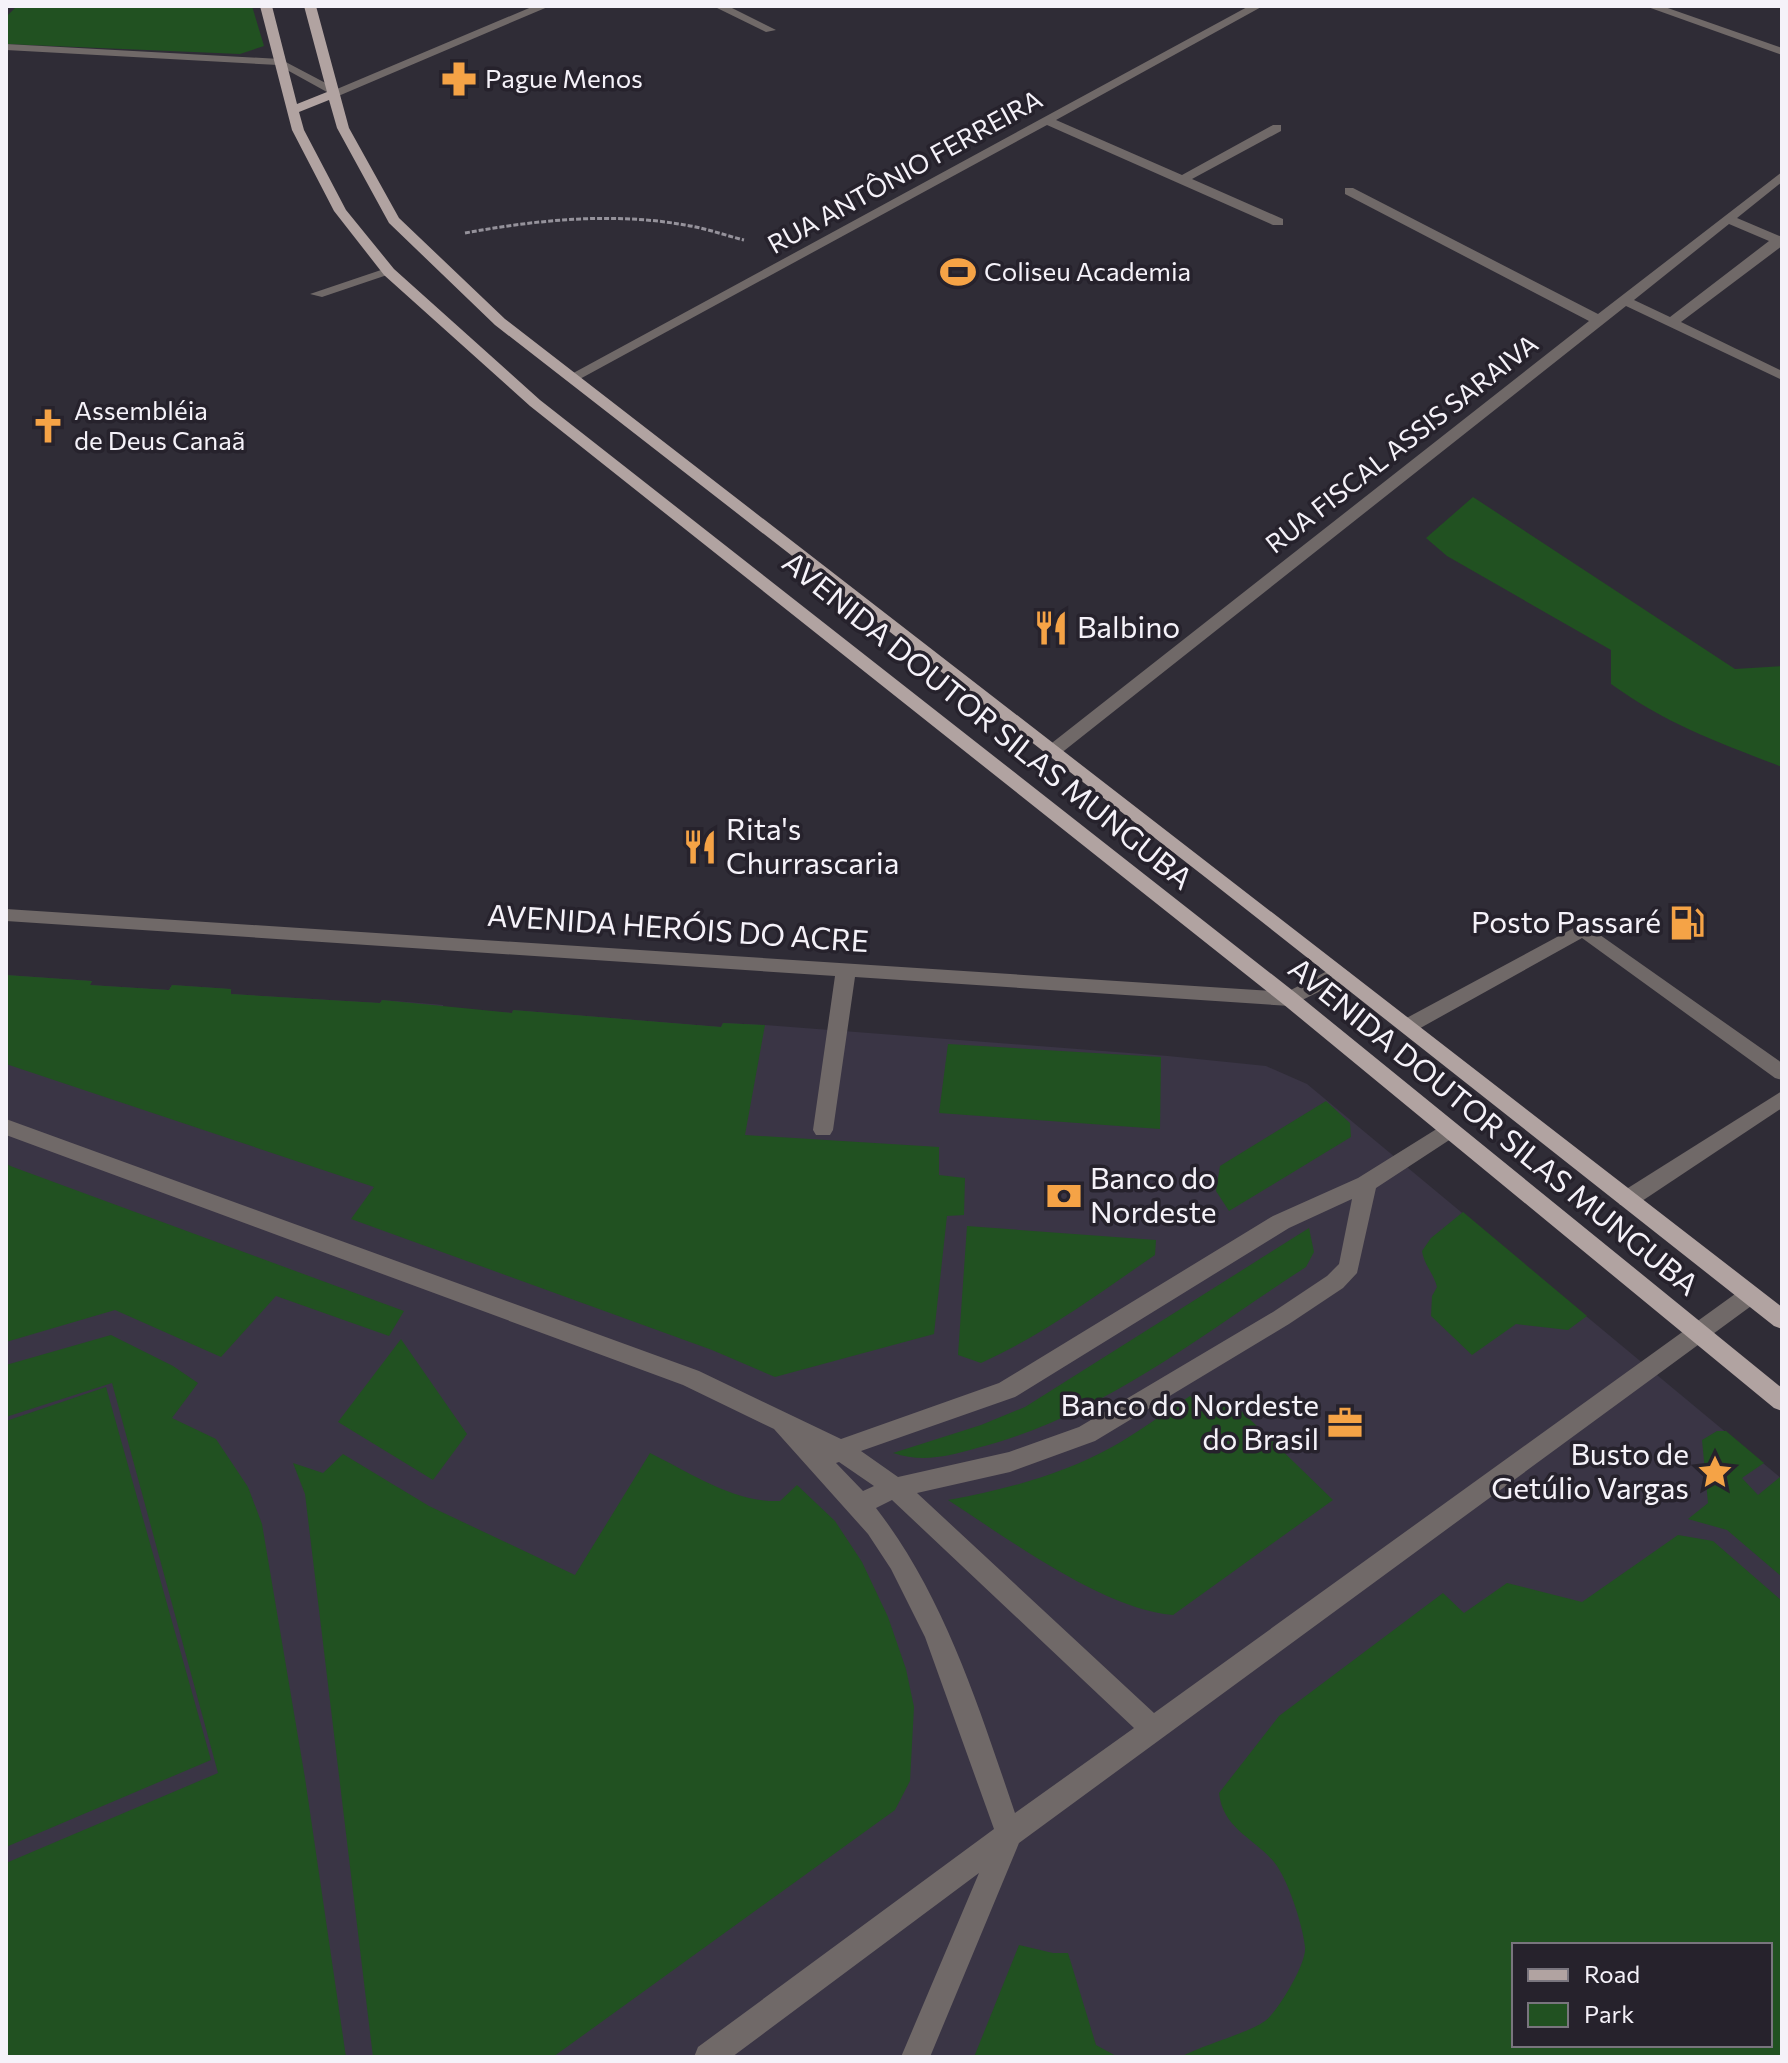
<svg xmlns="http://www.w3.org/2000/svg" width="1788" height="2063" font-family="Commissioner,sans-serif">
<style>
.built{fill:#3a3545;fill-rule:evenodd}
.green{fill:#215121;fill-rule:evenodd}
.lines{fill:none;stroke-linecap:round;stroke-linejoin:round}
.path{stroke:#95929b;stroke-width:3;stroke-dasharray:5 2;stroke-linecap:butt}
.minor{fill:#706968;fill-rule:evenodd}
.major{fill:#b1a3a1;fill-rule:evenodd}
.labels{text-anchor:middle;stroke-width:7;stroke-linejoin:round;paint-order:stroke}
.far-poi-label{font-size:26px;fill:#f5f2f9;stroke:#26222c;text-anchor:start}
.far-street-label{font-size:26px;fill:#f5f2f9;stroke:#26222c}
.poi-label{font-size:30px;fill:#f5f2f9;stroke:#26222c;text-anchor:start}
.street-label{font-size:30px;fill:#f5f2f9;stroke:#26222c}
</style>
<rect width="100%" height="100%" fill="#2f2c36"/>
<path class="built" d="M6,975L92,981L90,985L169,990L172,985L231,989V994L380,1003L382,1000L443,1005V1008L512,1013L513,1010L721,1027L723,1023L765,1025L1168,1056L1266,1066L1307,1084L1782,1479V2057H6ZM1514,1945H1770V2045H1514Z"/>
<g class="green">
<path d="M17,6H252L264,46L240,54L6,44V17Z"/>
<path d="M1473,497L1735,669L1782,666V767C1718,742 1668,725 1611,684V650L1447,556L1426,538Z"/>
<path d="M6,975L92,981L90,985L169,990L172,985L231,989V994L380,1003L382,1000L512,1013L513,1010L721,1027L723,1023L765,1025L745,1135L939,1147V1175L965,1178L964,1215L947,1216L934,1334L775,1377L712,1350L351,1219L374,1187L6,1064Z"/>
<path d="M948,1044L1161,1057L1160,1129L939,1113Z"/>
<path d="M1326,1101L1350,1123L1351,1137L1229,1211L1216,1191L1220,1166Z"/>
<path d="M6,1164L13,1167L404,1311L389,1336L276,1296L221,1357L115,1310L6,1342Z"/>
<path d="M1463,1212L1587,1316L1568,1330L1516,1324L1472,1355L1431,1316L1432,1296L1437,1287C1434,1274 1424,1265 1422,1251L1431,1238Z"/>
<path d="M967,1226L1156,1240L1155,1255C1098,1294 1045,1334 981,1363L958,1355Z"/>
<path d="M1309,1228L1314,1252L1306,1267C1201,1335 1100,1417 977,1448C948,1456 923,1463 893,1453L981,1425L1025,1407Z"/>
<path d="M111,1335L173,1366L198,1383L172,1418L216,1439L248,1487L262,1524L305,1778L346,2057H6V1863L218,1773L112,1383L6,1417V1365Z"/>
<path d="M401,1339L467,1434L433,1480L338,1422Z"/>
<path d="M106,1387L211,1760L6,1847V1421Z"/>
<path d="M1190,1396L1209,1415L1231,1401L1333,1500L1173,1615C1104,1610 1007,1538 948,1500C1004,1490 1061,1475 1112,1447C1139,1432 1164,1413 1190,1396Z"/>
<path d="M1717,1431H1726L1764,1463L1742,1478L1758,1495L1780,1477L1782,1479V1577L1727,1530L1688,1519L1708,1503L1702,1440Z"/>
<path d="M650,1453C691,1473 734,1503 780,1501L797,1485L835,1521L862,1562L888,1617L906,1669L914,1707L910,1781L895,1810L553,2057H373L305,1494L293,1463L323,1473L343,1454L429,1506L575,1575Z"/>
<path d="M1678,1535L1713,1541L1782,1601V2057H1181C1202,2045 1249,2033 1265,2021C1278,2011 1307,1963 1305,1947C1303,1926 1288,1879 1274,1862C1253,1837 1223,1829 1219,1793L1279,1716L1443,1593L1464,1613L1507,1583L1582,1602ZM1514,1945H1770V2045H1514Z"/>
<path d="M1019,1945L1053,1953H1068L1096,2045L1118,2057H974Z"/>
</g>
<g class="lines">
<path class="path" d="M465,233C536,220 613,212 685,225C705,228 724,235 744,240"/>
<g class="minor">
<path d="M534,6H550L336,97L278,65L6,50V44L280,59L337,89Z"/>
<path d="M713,6H728L776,30L766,32Z"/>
<path d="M1249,6H1263L1056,120L1182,175L1273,125H1281V131L1192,179L1283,219V225H1273L1047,125L578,380H568L566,377Z"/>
<path d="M1645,6H1662L1782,48V55Z"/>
<path d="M1782,172V182L1737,218L1782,237V246L1681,322L1782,371V380L1626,306L1060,754H1048L1045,750L1048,746L1589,321L1345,194V188H1353L1598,314ZM1729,224L1769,241L1670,317L1634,300Z"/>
<path d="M384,269L396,272L322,297L310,294Z"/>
<path d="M6,909L1287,992L1333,968L1340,966L1350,973L1347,978L1290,1006L855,977L833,1130L830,1135H816L813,1130L835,976L6,921Z"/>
<path d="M1583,923L1782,1063V1080L1775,1078L1582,938L1415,1031L1408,1033L1398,1026L1401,1021Z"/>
<path d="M1782,1091V1108L1636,1205H1620L1617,1199L1620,1193Z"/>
<path d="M6,1119L699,1371L841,1439L999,1383L1273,1216L1358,1178L1443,1125H1457L1460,1130L1457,1135L1376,1188L1357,1273L1343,1288L1289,1324L1095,1441L1010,1472L917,1493L1154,1713L1742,1289L1750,1286L1758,1289L1761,1295L1758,1301L1019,1843L930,2057H901L979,1873L732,2057H694L698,2047L994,1829L925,1637L891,1569L868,1534L774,1429L683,1385L6,1135ZM1352,1199L1339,1264L1327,1276L1273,1312L1079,1427L1009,1452L898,1477L861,1451L1015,1397L1289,1228ZM839,1462L874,1486L863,1491L836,1463ZM892,1500L1134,1728L1015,1813C979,1708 945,1597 876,1508Z"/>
</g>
<path class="major" d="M260,6H272L297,104L327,92L304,6H316L349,128L399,218L505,319L1782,1307V1329L1774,1326L1205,877L495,325L389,223L337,128L329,100L299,112L304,130L346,210L394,269L540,400L1297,994L1782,1388V1411L1774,1408L1283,1004L530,406L384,275L334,211L292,130Z"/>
</g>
<defs>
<g id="pharmacy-bare" transform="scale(2.76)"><path d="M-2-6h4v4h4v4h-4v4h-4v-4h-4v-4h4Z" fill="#f5a346" stroke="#26222c" stroke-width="2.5" paint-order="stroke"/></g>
<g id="stadium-bare" transform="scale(2.76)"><path d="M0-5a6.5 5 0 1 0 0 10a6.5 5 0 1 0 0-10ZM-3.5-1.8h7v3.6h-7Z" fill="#f5a346" stroke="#26222c" stroke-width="2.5" paint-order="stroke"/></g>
<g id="church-bare" transform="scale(2.76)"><path d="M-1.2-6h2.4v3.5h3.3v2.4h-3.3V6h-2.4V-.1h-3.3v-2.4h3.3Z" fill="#f5a346" stroke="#26222c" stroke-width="2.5" paint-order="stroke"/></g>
<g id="restaurant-bare" transform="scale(2.76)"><path d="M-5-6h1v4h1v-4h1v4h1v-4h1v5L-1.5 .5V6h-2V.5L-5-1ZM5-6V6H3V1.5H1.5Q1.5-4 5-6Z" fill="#f5a346" stroke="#26222c" stroke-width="2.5" paint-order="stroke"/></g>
<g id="fuel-bare" transform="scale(2.76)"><path d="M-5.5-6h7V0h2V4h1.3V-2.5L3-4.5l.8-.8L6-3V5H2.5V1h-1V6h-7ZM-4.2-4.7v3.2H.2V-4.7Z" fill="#f5a346" stroke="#26222c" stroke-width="2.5" paint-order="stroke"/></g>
<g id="bank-bare" transform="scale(2.76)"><path d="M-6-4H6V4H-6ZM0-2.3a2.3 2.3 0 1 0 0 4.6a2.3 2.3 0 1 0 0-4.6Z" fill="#f5a346" stroke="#26222c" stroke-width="2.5" paint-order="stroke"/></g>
<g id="office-bare" transform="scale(2.76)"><path d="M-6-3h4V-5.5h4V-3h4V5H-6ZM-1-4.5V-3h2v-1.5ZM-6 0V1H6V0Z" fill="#f5a346" stroke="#26222c" stroke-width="2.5" paint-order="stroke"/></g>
<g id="sight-bare" transform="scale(2.76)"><path d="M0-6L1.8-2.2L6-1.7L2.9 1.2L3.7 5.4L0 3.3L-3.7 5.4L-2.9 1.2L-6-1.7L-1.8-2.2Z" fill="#f5a346" stroke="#26222c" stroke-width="2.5" paint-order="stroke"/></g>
</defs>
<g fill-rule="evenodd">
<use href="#pharmacy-bare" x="459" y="79"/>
<use href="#stadium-bare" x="958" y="272"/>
<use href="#church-bare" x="48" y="426"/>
<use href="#restaurant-bare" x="1051" y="628"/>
<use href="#restaurant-bare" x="700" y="847"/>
<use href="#fuel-bare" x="1687" y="923"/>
<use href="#bank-bare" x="1064" y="1196"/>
<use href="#office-bare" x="1345" y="1423"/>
<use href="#sight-bare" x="1715" y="1472"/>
</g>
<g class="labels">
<g class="far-poi-label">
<text x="485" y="88">Pague Menos</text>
<text x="984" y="281">Coliseu Academia</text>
<text x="74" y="420">Assembléia<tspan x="74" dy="30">de Deus Canaã</tspan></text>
</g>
<g class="far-street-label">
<text transform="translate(905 172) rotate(-29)" y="9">RUA ANTÔNIO FERREIRA</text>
<text transform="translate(1402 444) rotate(-38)" y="9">RUA FISCAL ASSIS SARAIVA</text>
</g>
<g class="poi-label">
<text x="1077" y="638">Balbino</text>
<text x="726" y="840">Rita's<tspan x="726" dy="34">Churrascaria</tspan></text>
<text x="1661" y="933" text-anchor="end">Posto Passaré</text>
<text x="1090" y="1189">Banco do<tspan x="1090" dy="34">Nordeste</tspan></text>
<text x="1319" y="1416" text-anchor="end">Banco do Nordeste<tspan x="1319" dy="34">do Brasil</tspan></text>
<text x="1689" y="1465" text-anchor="end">Busto de<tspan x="1689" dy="34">Getúlio Vargas</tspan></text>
</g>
<g class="street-label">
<text transform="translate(987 721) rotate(39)" y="10">AVENIDA DOUTOR SILAS MUNGUBA</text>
<text transform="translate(678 929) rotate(4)" y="10">AVENIDA HERÓIS DO ACRE</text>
<text transform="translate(1493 1127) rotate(39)" y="10">AVENIDA DOUTOR SILAS MUNGUBA</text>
</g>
</g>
<rect width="1788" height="2063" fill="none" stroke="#f5f2f9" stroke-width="16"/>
<rect x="1512" y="1943" width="260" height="104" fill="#26222c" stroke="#79757e" stroke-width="2"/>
<rect x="1528" y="1969" width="40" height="12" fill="#b1a3a1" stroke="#79757e" stroke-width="2"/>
<text x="1584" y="1983" font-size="24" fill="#f5f2f9">Road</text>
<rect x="1528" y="2003" width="40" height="24" fill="#215121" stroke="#79757e" stroke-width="2"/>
<text x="1584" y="2023" font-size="24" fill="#f5f2f9">Park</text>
</svg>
